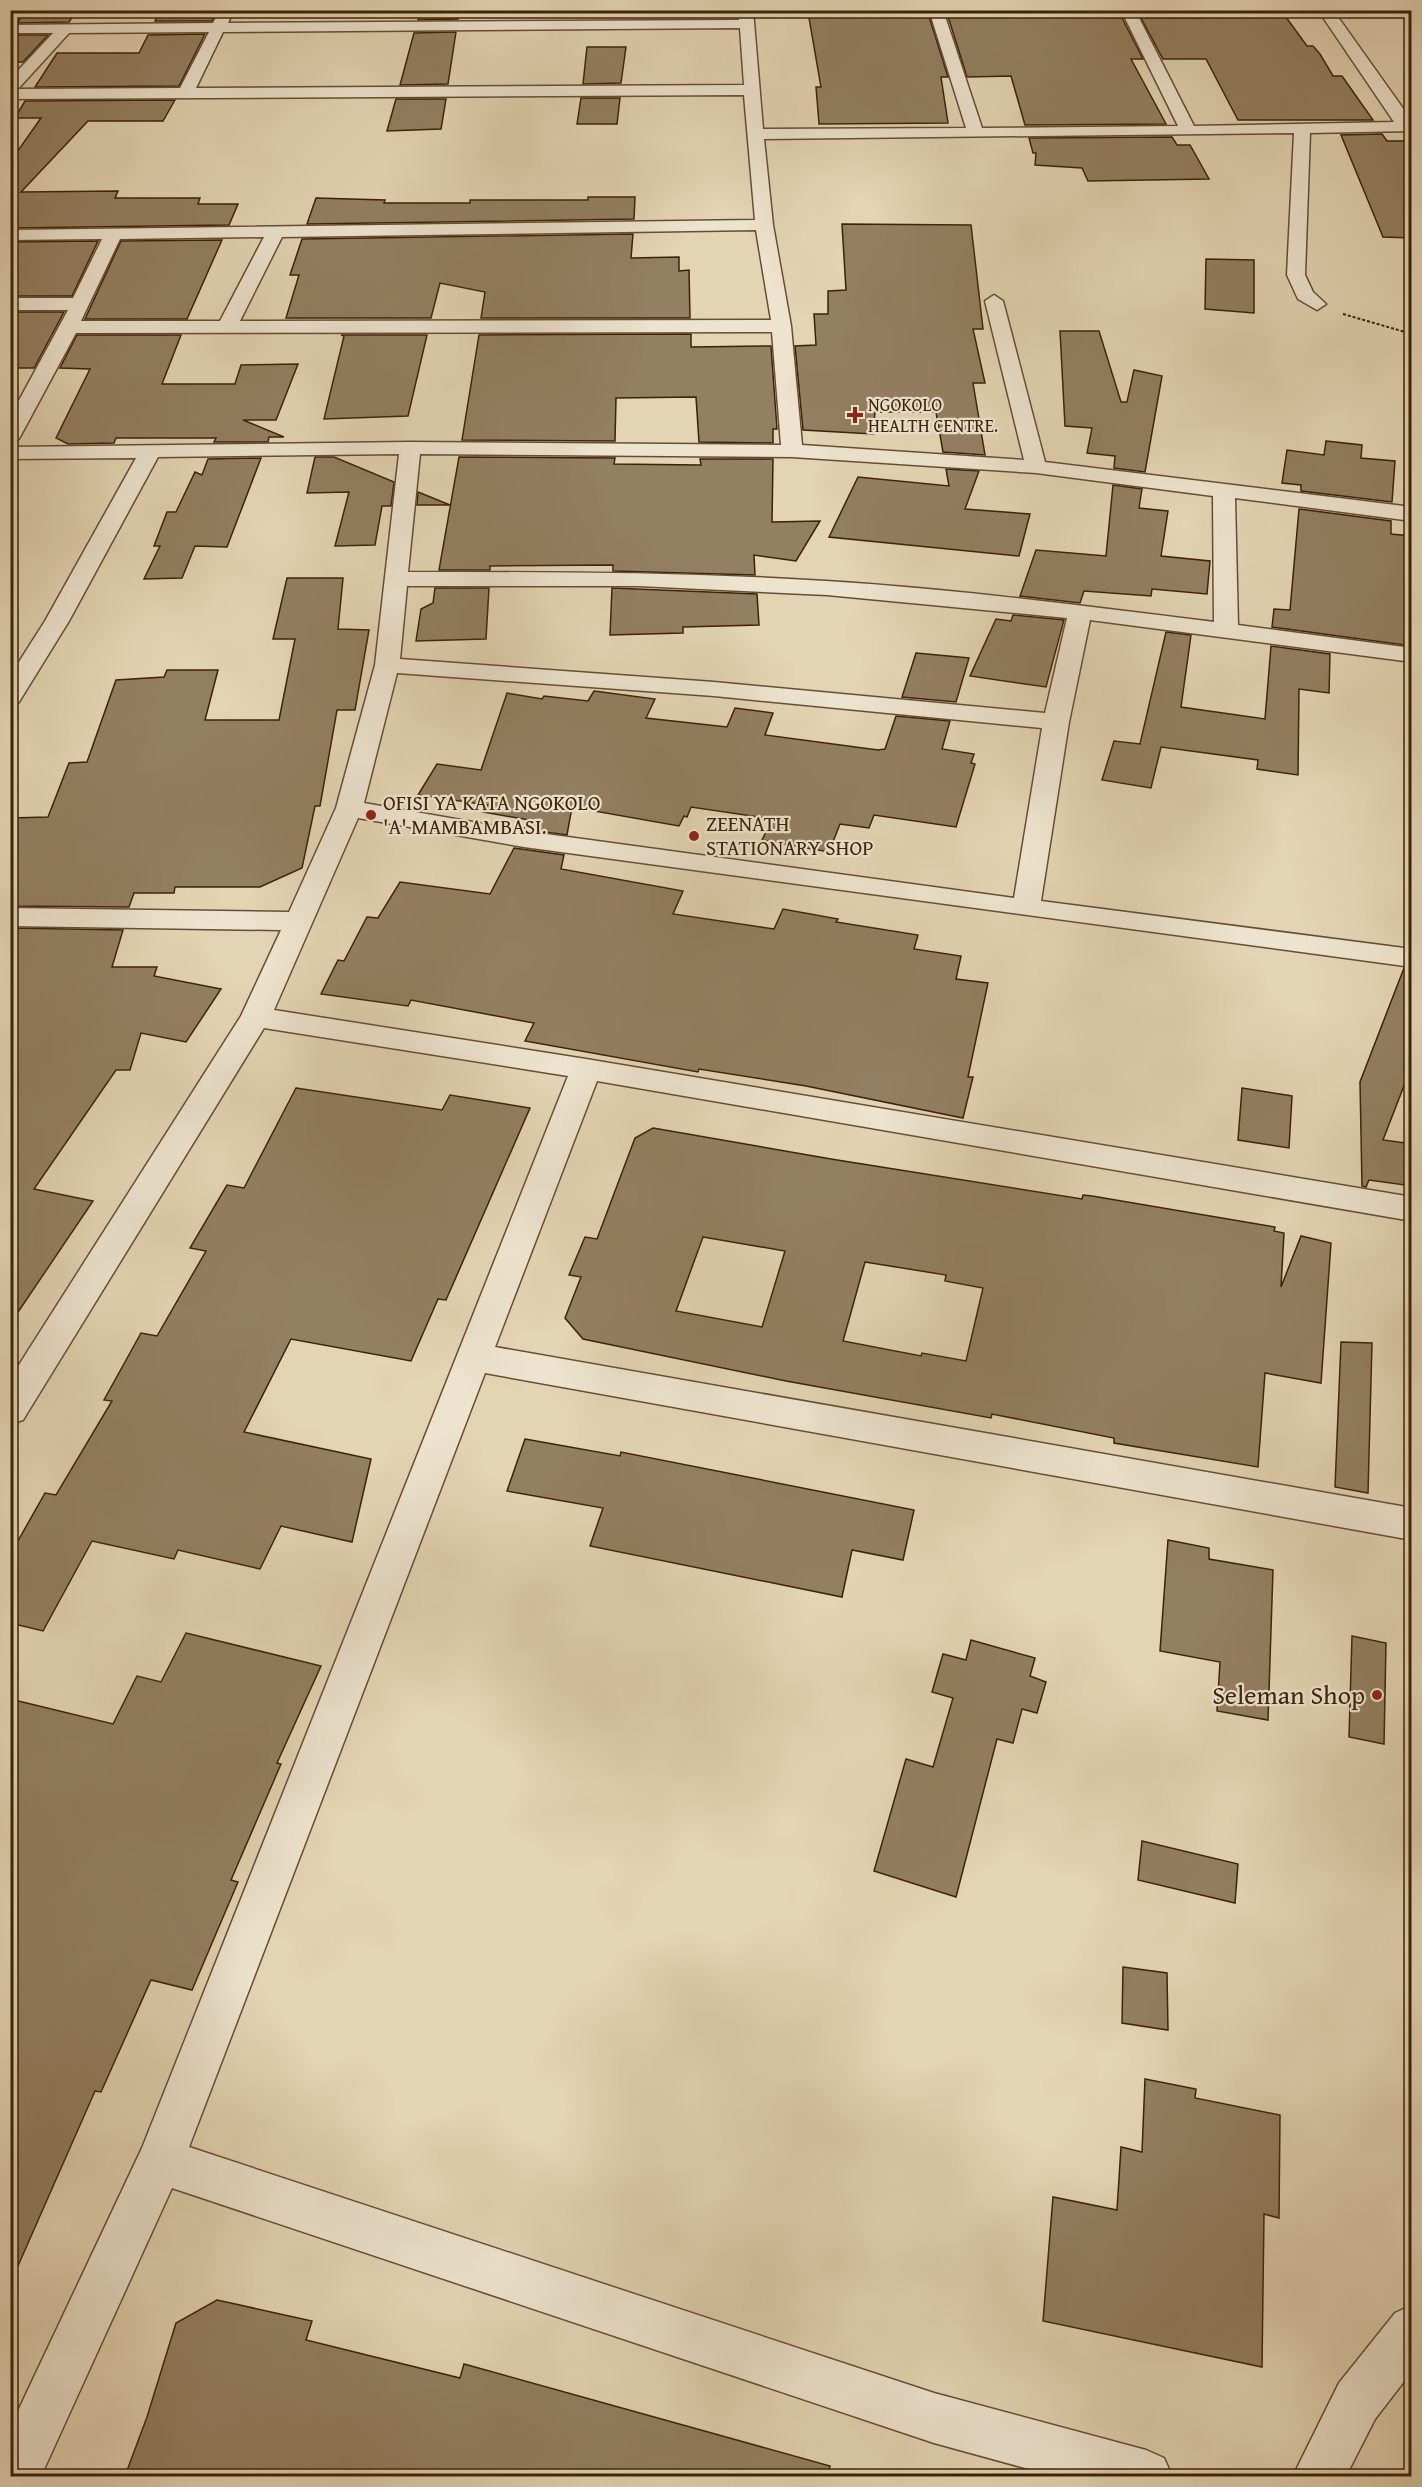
<svg xmlns="http://www.w3.org/2000/svg" width="1422" height="2487" font-family="'Gentium Book Plus',serif">
<style>
.building{fill:#937f61;stroke:#3c2209;stroke-width:1.5;fill-rule:evenodd}
.lines{fill:none;stroke-linecap:round;stroke-linejoin:round}
.street-casing{stroke:#664e34;stroke-width:3}
.path{stroke:#3c2209;stroke-width:2;stroke-dasharray:3 2;stroke-linecap:butt}
.street{fill:#ede3ce;fill-rule:evenodd}
.poi-dot{fill:#8f2418;stroke:#ede3ce;stroke-width:2}
.labels{text-anchor:middle;stroke-width:4.5;stroke-linejoin:round;paint-order:stroke}
.far-poi-label{font-size:18px;fill:#3c2209;stroke:#ede3ce;text-anchor:start}
.poi-label{font-size:21px;fill:#3c2209;stroke:#ede3ce;text-anchor:start}
.near-poi-label{font-size:26px;fill:#3c2209;stroke:#ede3ce;text-anchor:end}
</style>
<rect width="100%" height="100%" fill="#e3d4b3"/>
<filter id="stains"><feTurbulence type="fractalNoise" baseFrequency=".00333" numOctaves="4"/><feColorMatrix values="0 0 0 0 .2 0 0 0 0 .09 0 0 0 0 .02 0 0 0 .5 -.17"/></filter>
<radialGradient id="worn" r=".72"><stop offset=".6" stop-color="#630" stop-opacity="0"/><stop offset="1" stop-color="#630" stop-opacity=".3"/></radialGradient>
<g class="building">
<path d="M26,10H77L69,22L17,23Z"/>
<path d="M161,10H217L212,21H155Z"/>
<path d="M420,10H459L458,19L418,20Z"/>
<path d="M927,10L948,77H941L948,123L819,124L816,87H821L808,12Z"/>
<path d="M946,10H1105L1108,18H1122L1143,59H1131L1166,124L1025,125L1011,76L967,77Z"/>
<path d="M1264,11L1283,13L1307,46H1313L1320,54L1333,76H1342L1373,120H1238L1206,59H1163L1141,18H1203L1199,12Z"/>
<path d="M456,32L448,84L400,85L414,33Z"/>
<path d="M205,34L179,86L35,87L57,53H139L148,35Z"/>
<path d="M10,35H48L23,62H10Z"/>
<path d="M587,47H626L621,83L583,84Z"/>
<path d="M581,98H620L617,124H577Z"/>
<path d="M396,99H446L441,129L387,131Z"/>
<path d="M175,100L163,121H88L21,192L118,191L115,198H200L198,204H238L229,225L10,228V162L41,118H15L25,101Z"/>
<path d="M1382,134L1387,141H1412V238L1383,237L1341,135Z"/>
<path d="M1172,137L1177,145H1190L1209,179L1088,181L1082,168L1035,165L1036,153H1033L1029,138Z"/>
<path d="M588,197H635L634,219L307,224L316,198L385,200L384,203H470V200H588Z"/>
<path d="M842,224L971,225L983,329H973L985,383H973L985,455L943,452L936,412H875L873,434L803,430L795,346L816,345L814,314H828V291L846,290Z"/>
<path d="M633,234L631,258L679,257V271L689,270L690,318H481L485,292L440,283L431,318H286L299,275H290L302,239Z"/>
<path d="M222,240L187,319H85L121,241Z"/>
<path d="M98,241L72,296H10V242Z"/>
<path d="M1206,259L1254,260V313L1205,309Z"/>
<path d="M10,312H64L34,368H10Z"/>
<path d="M1060,331H1099L1121,402H1127L1134,370L1162,376L1145,472L1114,468L1115,456L1087,453L1092,428L1065,426Z"/>
<path d="M691,334V347L771,346L777,429H773V443L699,442L696,397L616,398L615,441L462,440L479,335Z"/>
<path d="M77,335H181L162,384H235L241,365L298,364L276,420H243L284,437H269L268,442H214L216,438H116L114,443L68,444L56,438L90,369L60,368Z"/>
<path d="M341,335H427L408,416L324,419L344,336Z"/>
<path d="M1326,441L1362,445L1361,458L1395,461L1392,502L1301,491V485L1282,483L1287,450L1324,455Z"/>
<path d="M315,457H334L394,482L391,506H382L375,545L335,546L349,492L307,493Z"/>
<path d="M459,457L615,458L614,464L701,465L700,459H773L772,522L820,521L796,561L754,555L755,575L613,571V565L490,566V570H439Z"/>
<path d="M261,458L227,547L195,546L182,578L144,579L160,546H154L167,512H176L195,472L202,475L208,459Z"/>
<path d="M946,469L979,471L965,509L1030,514L1019,556L829,537L858,477L949,486Z"/>
<path d="M1113,485L1142,489L1139,508L1168,511L1161,556L1210,561L1207,594L1152,589L1151,596L1084,591L1080,603L1020,596L1036,550L1106,556Z"/>
<path d="M418,492L450,505H417Z"/>
<path d="M1299,509L1391,521V534L1412,536V646L1272,627L1274,609L1290,610Z"/>
<path d="M287,578H343L338,629L369,630L355,710H337L320,806H315L302,868L260,887H175L174,893H134L129,907L10,906V818L48,817L69,763L87,762L116,680L164,677L167,670H218L205,720H279L295,639H273Z"/>
<path d="M435,588H489L486,639L416,641L421,609L433,603Z"/>
<path d="M612,588L757,594L759,625L683,627V633L610,635Z"/>
<path d="M1013,615L1064,620L1046,687L970,676L996,619L1011,621Z"/>
<path d="M1166,632L1191,635L1181,707L1265,719L1271,646L1330,654L1329,693L1299,689L1298,775L1257,769L1258,760L1161,747L1151,788L1102,780L1114,741L1140,744Z"/>
<path d="M916,653L969,658L956,702L902,697Z"/>
<path d="M594,691L655,699L646,718L727,727L735,708L773,713L765,735L878,750L885,749L896,716L950,721L942,749L974,754L971,763L975,764L956,827L874,815L869,828L840,824L829,852L762,840L772,819L691,807L687,817L684,816L679,826L572,807L567,835L524,829L529,820L483,812L488,805L418,795L437,764L481,770L507,693L542,699L544,696L588,701Z"/>
<path d="M514,848L564,855L561,869L683,891L673,914L774,929L783,909L838,919L836,922L918,935L914,949L961,956L956,979L988,983L968,1077H973L963,1118L806,1086L699,1069L698,1072L525,1041L534,1023L411,1000L408,1006L321,994L338,960L344,961L367,917L378,918L400,882L490,894Z"/>
<path d="M10,928L123,930L112,967H157L154,976L221,989L186,1042L141,1033L130,1070H116L34,1189L93,1201L10,1324Z"/>
<path d="M1404,968L1412,969V1065L1383,1140L1412,1144V1186L1369,1180L1366,1187L1362,1186L1360,1082Z"/>
<path d="M296,1088L442,1110L450,1095L530,1108L446,1300L438,1299L411,1361L291,1339L244,1432L371,1459L352,1542L281,1526L260,1569L178,1550L174,1559L92,1541L43,1631L10,1623V1555L45,1493L56,1495L112,1401L104,1400L141,1333L157,1336L206,1251L190,1248L227,1185L244,1188Z"/>
<path d="M1242,1088L1292,1096L1289,1148L1238,1140Z"/>
<path d="M653,1128L831,1159L1082,1199L1083,1195L1092,1196L1275,1227L1274,1231L1284,1233L1281,1287L1301,1236L1331,1243L1321,1383L1265,1373L1258,1467L1114,1443V1438L992,1414L991,1418L786,1381L583,1339L565,1318L581,1277L569,1275L585,1237L597,1239L635,1138ZM703,1237L785,1251L762,1327L676,1311ZM865,1262L946,1275L945,1281L983,1288L966,1361L922,1353L921,1356L843,1341Z"/>
<path d="M1341,1342L1372,1343L1368,1493L1335,1487Z"/>
<path d="M525,1439L620,1456L621,1452L914,1510L903,1560L852,1550L842,1597L590,1546L603,1508L507,1491Z"/>
<path d="M1168,1540L1209,1548V1559L1273,1570L1268,1720L1217,1711L1220,1662L1160,1651Z"/>
<path d="M186,1633L321,1666L277,1763L281,1764L231,1880L238,1882L192,1990L151,1980L101,2092L95,2091L10,2284V1699L113,1724L137,1676L161,1682Z"/>
<path d="M1352,1636L1386,1643L1384,1744L1349,1737Z"/>
<path d="M971,1640L1035,1658L1030,1676L1046,1682L1037,1713L1022,1709L1013,1743L997,1739L956,1897L874,1871L906,1759L933,1767L953,1698L932,1692L943,1654L966,1660Z"/>
<path d="M1142,1841L1238,1864L1235,1903L1138,1880Z"/>
<path d="M1123,1967L1167,1973L1168,2030L1122,2023Z"/>
<path d="M1145,2079L1196,2089L1195,2098L1280,2115L1279,2218L1264,2214L1262,2367L1043,2321L1053,2197L1117,2210L1121,2147L1142,2152Z"/>
<path d="M217,2300L312,2321L306,2340L460,2378L464,2364L830,2466L828,2476H125L147,2417L176,2323Z"/>
</g>
<g class="lines">
<g class="street-casing">
<g id="street">
<path d="M220,10H234L228,23L739,20V10H753L763,129L966,128L929,10H943L982,128L1178,126L1121,10H1135L1194,126L1394,122L1318,10H1333L1412,121V131L1310,133L1305,275L1313,292L1326,304L1317,310L1298,299L1287,275L1294,133L764,139L773,225L791,326L802,445L1024,460L985,301L994,295L1003,301L1045,462L1412,507V521L1235,498L1238,625L1412,648V662L1090,620L1069,722L1041,901L1412,949V967L524,847L358,818L274,1010L586,1059L1412,1197V1221L597,1081L495,1347L1412,1508V1540L485,1373L189,2147L934,2393L1146,2450L1164,2458L1172,2476H1054L934,2443L172,2188L41,2476H10V2428L142,2148L568,1076L264,1028L23,1420L10,1424V1379L241,1016L281,930L10,926V908L289,912L336,808L375,665L399,454L158,457L69,621L19,702L10,704V676L45,621L136,458L10,459V447L410,442L781,445L772,332L76,333L20,437L17,441L10,443V417L68,310H10V298H73L102,239L10,240V230L755,220L744,95L10,99V79L53,33H10V25L213,23ZM740,28L744,85L196,88L223,32ZM209,32L180,88L18,89L69,33ZM756,230L771,320L240,321L282,237ZM264,237L220,321H81L120,239ZM420,454L792,457L1036,473L1213,496L1214,622C1085,606 956,589 826,581C687,572 548,572 408,572ZM407,586H638L827,595L1067,618L1045,713L714,682L400,659ZM397,673L714,696L1042,728L1014,898L524,831L364,803Z"/>
<path d="M1412,2305V2371L1375,2419L1346,2476H1293L1339,2383L1395,2313Z"/>
</g>
</g>
<path class="path" d="M1343,314L1412,334"/>
<use href="#street" class="street"/>
</g>
<g class="poi-dot">
<path d="M852 406h6v6h6v6h-6v6h-6v-6h-6v-6h6z"/>
<circle cx="371" cy="815" r="6"/>
<circle cx="694" cy="836" r="6"/>
<circle cx="1377" cy="1695" r="6"/>
</g>
<g class="labels">
<g class="far-poi-label">
<text x="868" y="411">NGOKOLO<tspan x="868" dy="21">HEALTH CENTRE.</tspan></text>
</g>
<g class="poi-label">
<text x="383" y="810">OFISI YA KATA NGOKOLO<tspan x="383" dy="24">'A' MAMBAMBASI.</tspan></text>
<text x="706" y="831">ZEENATH<tspan x="706" dy="24">STATIONARY SHOP</tspan></text>
</g>
<g class="near-poi-label">
<text x="1365" y="1704">Seleman Shop</text>
</g>
</g>
<rect width="1422" height="2487" fill="none" stroke="#e3d4b3" stroke-width="36"/>
<rect x="12" y="12" width="1398" height="2463" fill="none" stroke="#3c2209" stroke-width="3"/>
<rect x="18" y="18" width="1386" height="2451" fill="none" stroke="#3c2209" stroke-width="1.5"/>
<rect width="100%" height="100%" filter="url(#stains)"/>
<rect width="100%" height="100%" fill="url(#worn)"/>
</svg>
